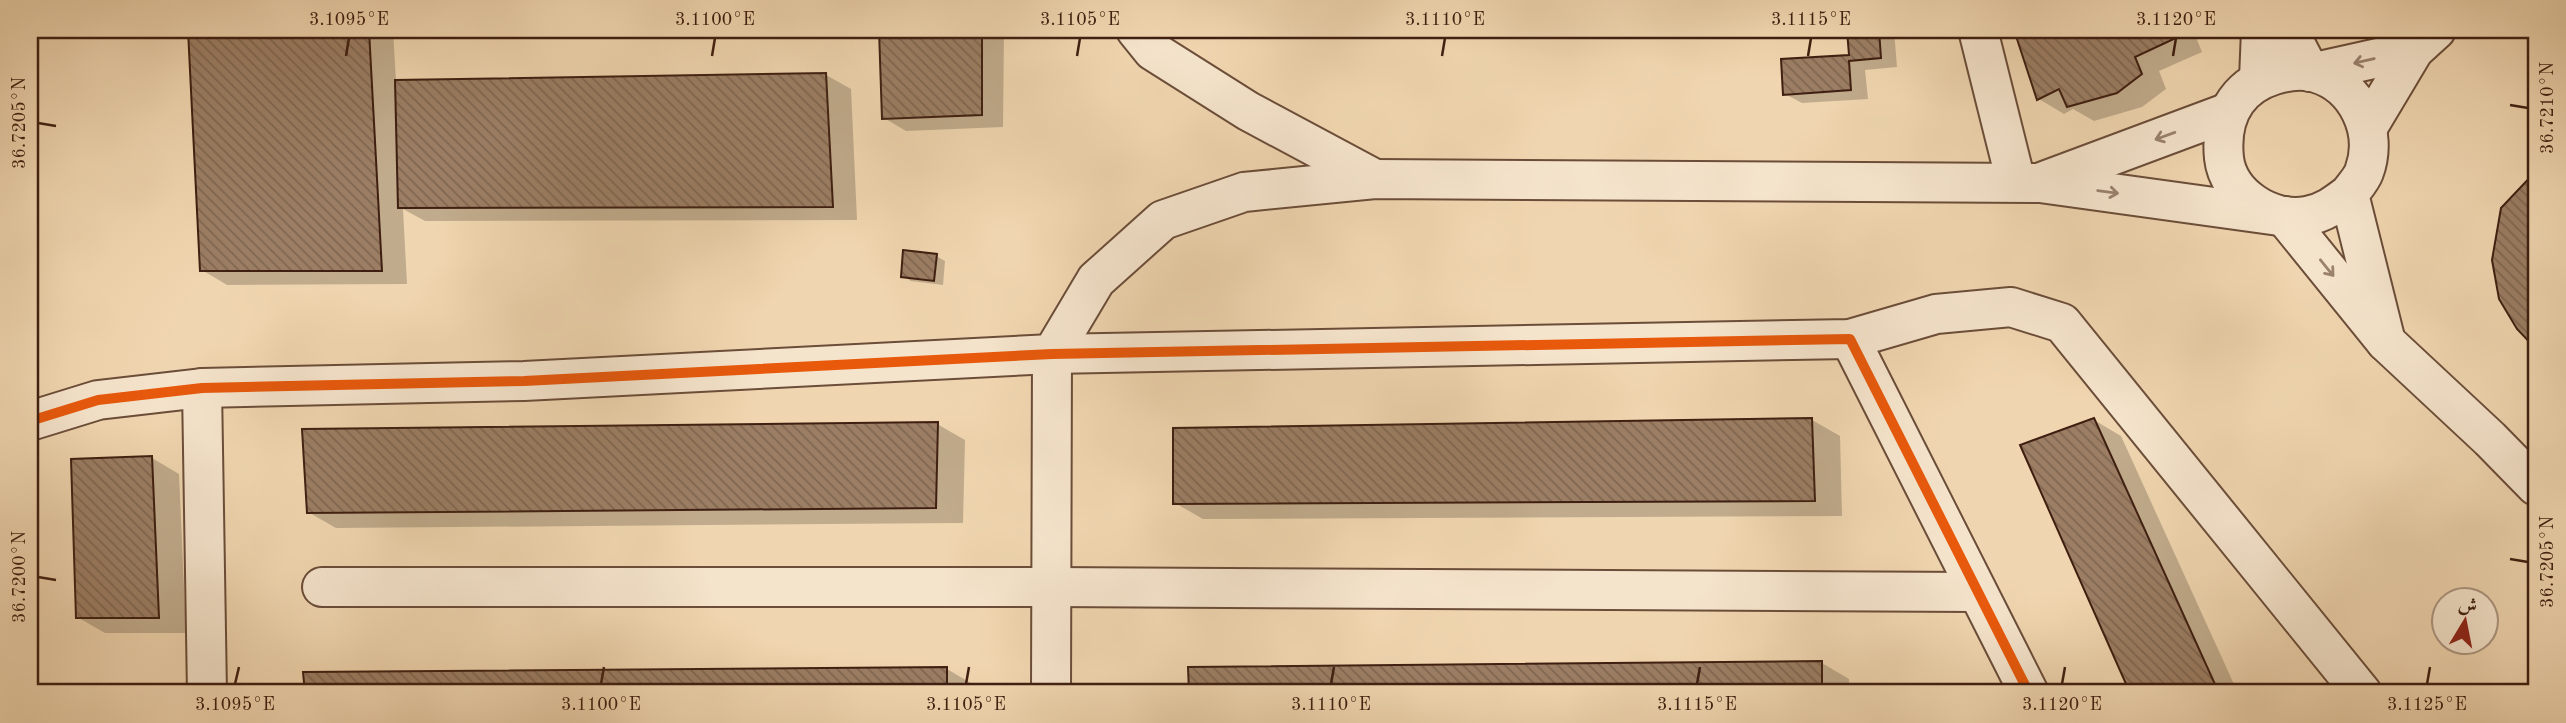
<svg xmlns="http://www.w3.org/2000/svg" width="2566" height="723" font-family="'Old Standard TT',Amiri,serif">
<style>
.shadow{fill:#0003}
.building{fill:url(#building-back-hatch);stroke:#3f1f11;stroke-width:2}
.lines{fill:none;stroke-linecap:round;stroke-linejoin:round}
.minor-casing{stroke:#6b4d39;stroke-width:42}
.minor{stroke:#f5e4cc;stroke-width:38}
.cycleway-casing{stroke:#f5e4cc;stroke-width:15}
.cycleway{stroke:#e8590c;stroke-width:10}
.oneway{stroke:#9a826e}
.ticks{fill:none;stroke:#3f1f11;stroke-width:2.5}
.neatline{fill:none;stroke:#3f1f11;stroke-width:2.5}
.ticks-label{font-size:18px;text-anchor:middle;fill:#3f1f11}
</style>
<defs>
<pattern id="building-back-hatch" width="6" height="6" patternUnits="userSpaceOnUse" patternTransform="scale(1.75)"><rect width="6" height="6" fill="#9b7e64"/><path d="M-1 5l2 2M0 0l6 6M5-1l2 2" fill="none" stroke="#806751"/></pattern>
</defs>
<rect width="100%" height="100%" fill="#f0d6b0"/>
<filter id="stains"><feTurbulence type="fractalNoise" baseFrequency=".00286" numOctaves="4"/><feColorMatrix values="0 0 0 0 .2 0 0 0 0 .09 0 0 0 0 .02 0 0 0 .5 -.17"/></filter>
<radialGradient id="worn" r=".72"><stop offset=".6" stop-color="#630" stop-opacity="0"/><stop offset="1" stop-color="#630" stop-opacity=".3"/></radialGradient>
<g class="shadow">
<path d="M190,30H393L396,82L826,75L851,89L857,220L425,221L403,209L407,284L227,285L202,270Z"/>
<path d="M881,30H1004L1003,127L906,131L884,118Z"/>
<path d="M1849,30H1894L1897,67L1865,70L1868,99L1802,103L1785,94L1850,57Z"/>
<path d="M2031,30H2193L2202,52L2159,71L2166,89L2142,107L2094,121L2073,109L2064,114L2039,99Z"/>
<path d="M2536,174V347L2518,328L2523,186Z"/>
<path d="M936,256L945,261L943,285L911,281L903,276Z"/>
<path d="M1812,420L1840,436L1842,516L1203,519L1175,503Z"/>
<path d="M2094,420L2121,436L2238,693H2132L2022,446Z"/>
<path d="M937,424L965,440L963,523L336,528L308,512Z"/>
<path d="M152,458L179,474L186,633H105L77,617Z"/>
<path d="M1822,663L1849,679V693H1190V669Z"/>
<path d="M947,669L974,685V693H307L305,674Z"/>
</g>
<g class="building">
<path d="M188,30H369L382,271H200Z"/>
<path d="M879,30H982V115L882,119Z"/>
<path d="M1847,30H1879L1881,58L1849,61L1851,90L1783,95L1781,59L1849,55Z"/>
<path d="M2029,30H2175L2178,37L2135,57L2142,74L2117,93L2067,107L2059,89L2037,100L2016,36L2030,32Z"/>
<path d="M826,73L833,207L398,208L395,80Z"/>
<path d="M2536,171V349L2517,329L2499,299L2492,260L2501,208Z"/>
<path d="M903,250L937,254L934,281L901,277Z"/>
<path d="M1812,418L1815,501L1173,504V428Z"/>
<path d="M2094,418L2219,693H2130L2020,445Z"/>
<path d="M938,422L936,508L307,513L302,429Z"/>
<path d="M152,456L159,618H76L71,459Z"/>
<path d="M1822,661V693H1189L1188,667Z"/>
<path d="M947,667V693H305L303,672Z"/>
</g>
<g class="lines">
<g class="minor-casing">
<g id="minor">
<path d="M1136,30L1153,51L1248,111L1375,179"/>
<path d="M1978,30L2016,182"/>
<path d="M2288,30L2310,72"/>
<path d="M2315,72L2414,50"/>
<path d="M2259,79L2261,30"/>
<path d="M2368,127L2414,50L2436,30"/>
<path d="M2044,181L2229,112"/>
<path d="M2349,194C2336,204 2324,213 2307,216C2271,223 2228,195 2224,158C2220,118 2235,87 2274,75C2287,71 2303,69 2316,73C2357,85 2379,132 2364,172C2361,180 2354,187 2349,194L2386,342"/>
<path d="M2284,216L2386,342L2490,439L2536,486"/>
<path d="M1850,339L2029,693"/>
<path d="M202,388L207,693"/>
<path d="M30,421L98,400L202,388L524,381L1052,354L1850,339L1936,314L2011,307L2062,323L2362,693"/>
<path d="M322,587H1050L1976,592"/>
<path d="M1051,693L1052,354L1096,280L1163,220L1244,192L1375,179L2040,183L2279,216"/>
</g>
</g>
<use href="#minor" class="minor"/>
<g class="cycleway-casing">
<path id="cycleway" d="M30,421L98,400L202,388L524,381L1052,354L1850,339L2029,693"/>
</g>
<use href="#cycleway" class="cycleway"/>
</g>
<defs><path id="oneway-shaft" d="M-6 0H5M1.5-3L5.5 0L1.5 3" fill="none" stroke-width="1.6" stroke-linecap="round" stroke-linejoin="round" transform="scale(1.75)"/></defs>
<g class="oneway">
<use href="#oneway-shaft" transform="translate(2364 61) rotate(167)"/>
<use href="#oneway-shaft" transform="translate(2165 136) rotate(160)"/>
<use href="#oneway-shaft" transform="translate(2108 192) rotate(8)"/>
<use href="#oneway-shaft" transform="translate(2327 268) rotate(51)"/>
</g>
<path class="ticks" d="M346,56L349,38M712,56L715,38M1077,56L1080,38M1442,56L1445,38M1808,56L1811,38M2173,56L2176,38M2510,105L2528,108M38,123L56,126M2510,559L2528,562M38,577L56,580M235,684L239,667M601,684L604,667M966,684L969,667M1331,684L1334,667M1697,684L1700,667M2062,684L2065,667M2427,684L2430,667"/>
<rect width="2566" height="723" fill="none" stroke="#f0d6b0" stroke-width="77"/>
<g transform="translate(2465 621) rotate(10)"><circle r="33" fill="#f5e4cc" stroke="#ac9581" stroke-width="2"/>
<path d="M0-5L12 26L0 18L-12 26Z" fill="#8f2418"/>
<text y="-10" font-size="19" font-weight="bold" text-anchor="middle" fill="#3f1f11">ش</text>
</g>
<rect x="38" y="38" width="2490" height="646" class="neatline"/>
<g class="ticks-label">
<text x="349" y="25">3.1095°E</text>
<text x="715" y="25">3.1100°E</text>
<text x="1080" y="25">3.1105°E</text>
<text x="1445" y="25">3.1110°E</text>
<text x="1811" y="25">3.1115°E</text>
<text x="2176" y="25">3.1120°E</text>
<text transform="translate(2547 108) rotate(-90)" y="6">36.7210°N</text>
<text transform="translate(19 123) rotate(-90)" y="6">36.7205°N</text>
<text transform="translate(2547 562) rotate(-90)" y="6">36.7205°N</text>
<text transform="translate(19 577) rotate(-90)" y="6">36.7200°N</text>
<text x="235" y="710">3.1095°E</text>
<text x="601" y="710">3.1100°E</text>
<text x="966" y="710">3.1105°E</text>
<text x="1331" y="710">3.1110°E</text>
<text x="1697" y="710">3.1115°E</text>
<text x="2062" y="710">3.1120°E</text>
<text x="2427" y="710">3.1125°E</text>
</g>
<rect width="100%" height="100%" filter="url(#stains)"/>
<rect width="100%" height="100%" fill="url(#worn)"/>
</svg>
